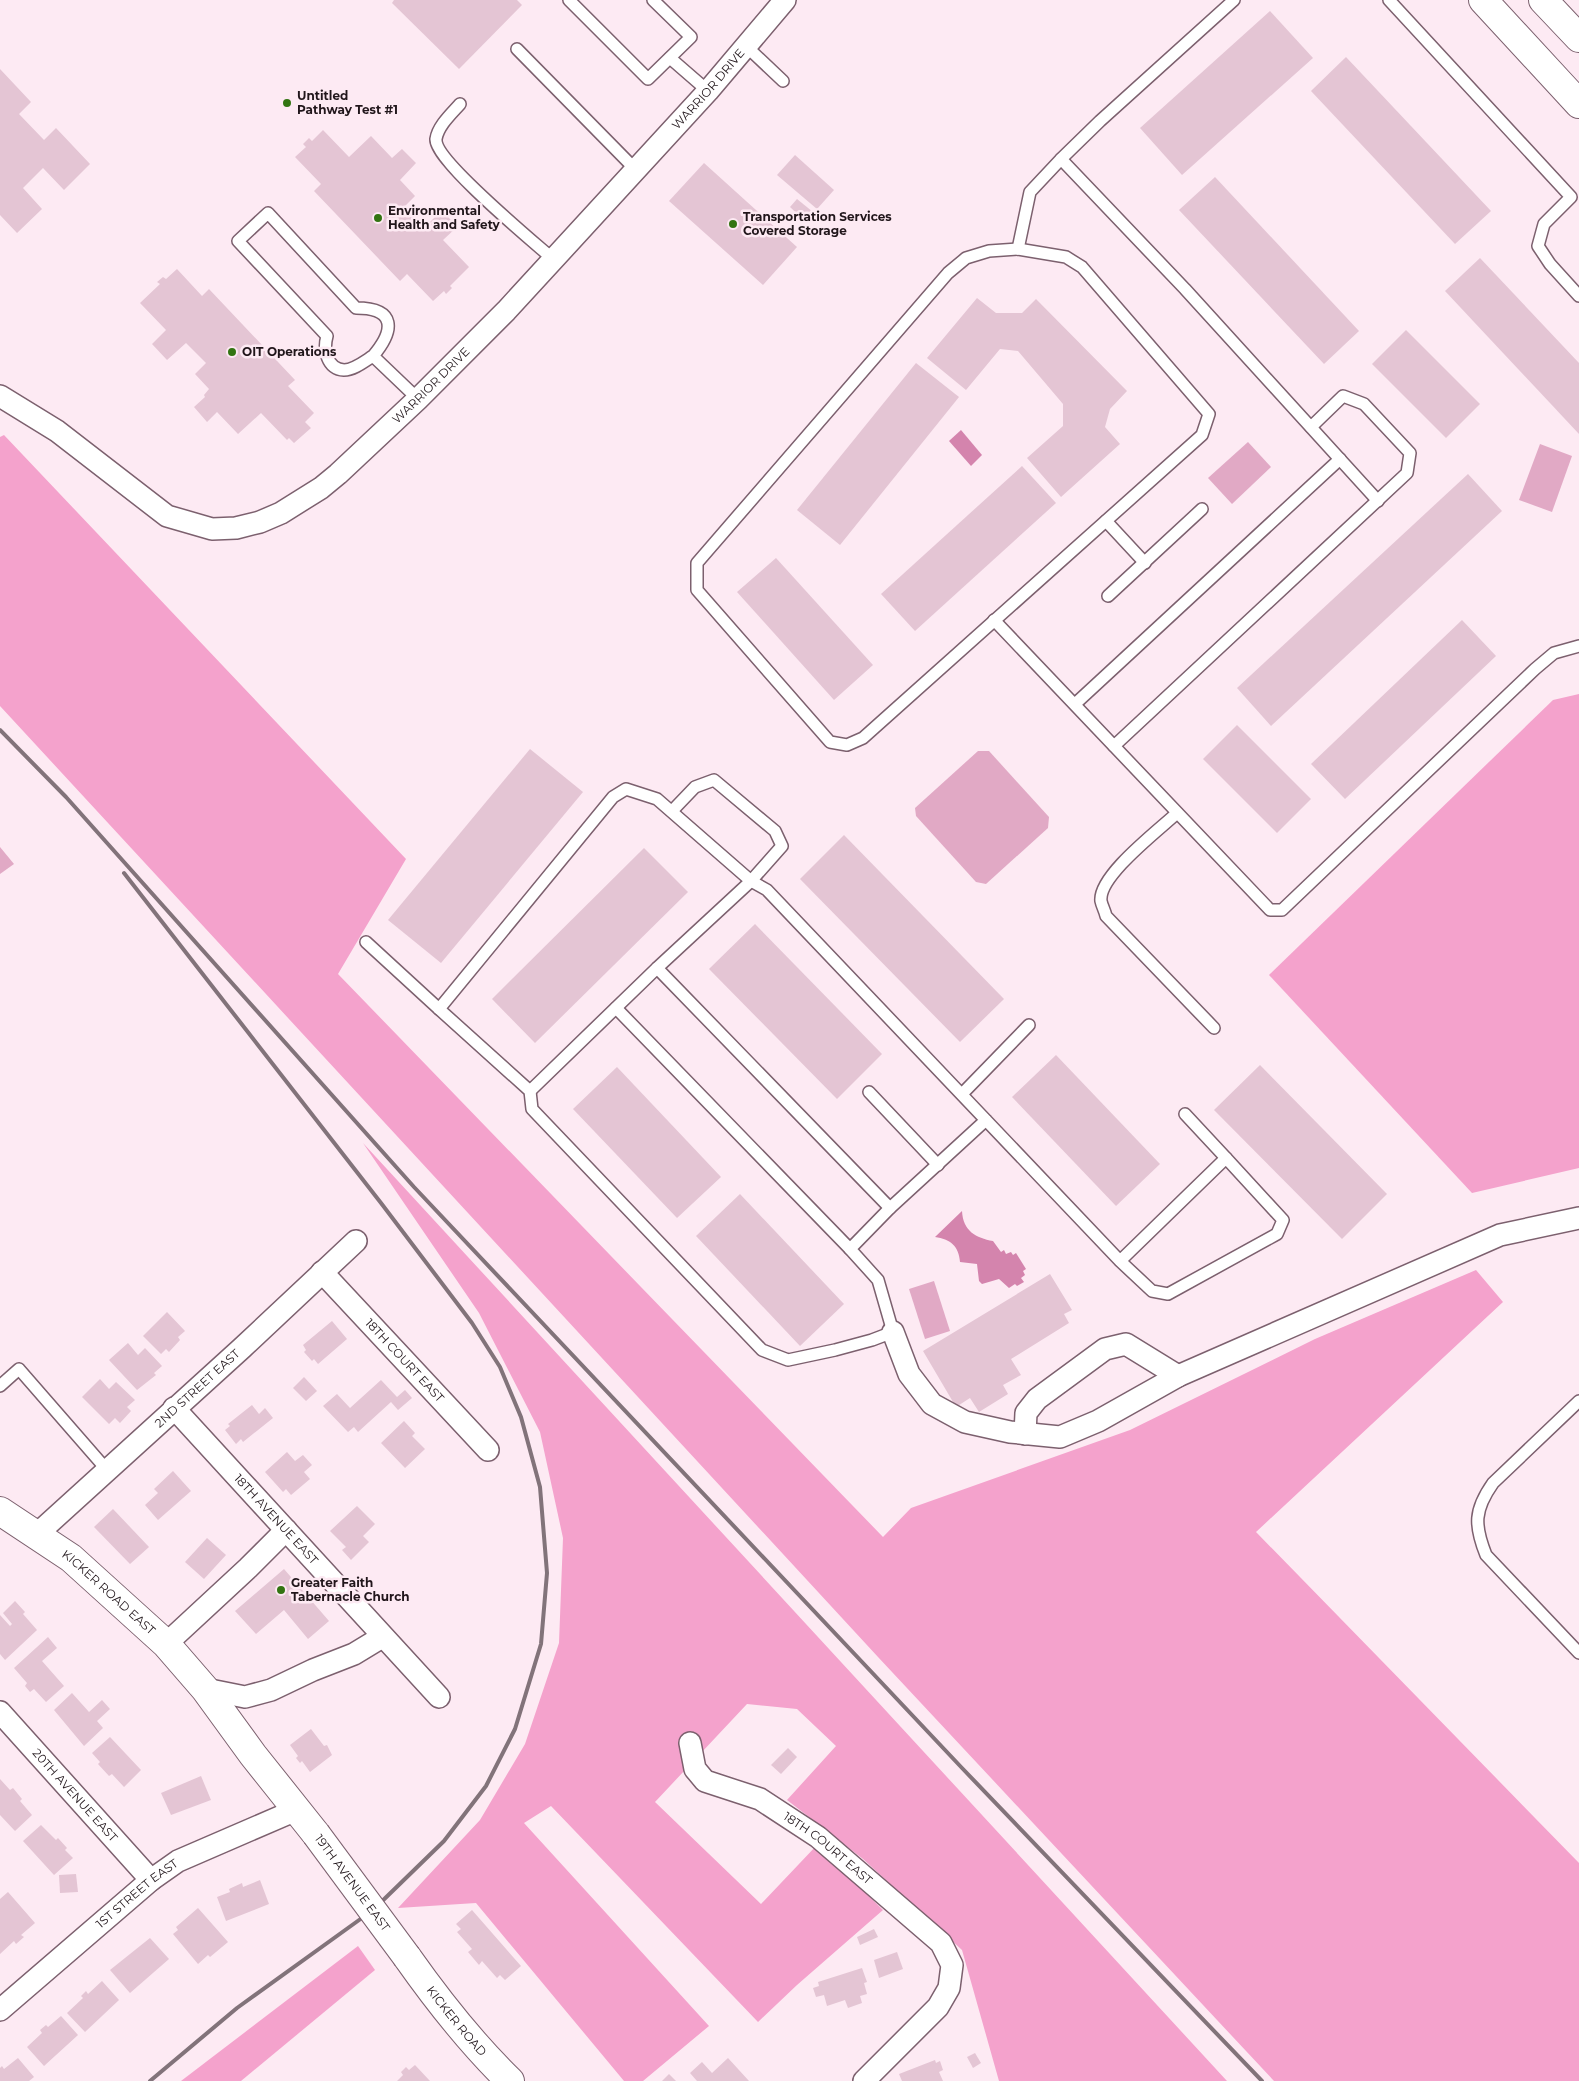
<svg xmlns="http://www.w3.org/2000/svg" width="1579" height="2081" font-family="Montserrat,sans-serif">
<style>
.green{fill:#e1a9c5}
.forest{fill:#f4a2cc}
.water{fill:#d484ad}
.building{fill:#e4c5d4}
.lines{fill:none;stroke-linecap:round;stroke-linejoin:round}
.service-casing{stroke:#7c606e;stroke-width:14}
.minor-casing{stroke:#7c606e;stroke-width:24}
.tertiary-casing{stroke:#7c606e;stroke-width:30}
.secondary-casing{stroke:#7c606e;stroke-width:30}
.service{stroke:#fff;stroke-width:11}
.minor{stroke:#fff;stroke-width:21}
.tertiary{stroke:#fff;stroke-width:28}
.secondary{stroke:#fff;stroke-width:28}
.rail{stroke:#82737a;stroke-width:4}
.secondary-bridge-casing{stroke:#7c606e;stroke-width:30;stroke-linecap:butt}
.secondary-bridge{stroke:#fff;stroke-width:28}
.poi-dot{fill:#327411;stroke:#fdeaf3;stroke-width:2}
.labels{text-anchor:middle;stroke-width:5;stroke-linejoin:round;paint-order:stroke}
.street-label{font-size:12px;fill:#21161b;stroke:#fdeaf3}
.poi-label{font-size:12px;font-weight:bold;fill:#21161b;stroke:#fdeaf3;text-anchor:start}
</style>
<rect width="100%" height="100%" fill="#fdeaf3"/>
<g class="green">
<path d="M1248,442L1271,467L1232,504L1208,478Z"/>
<path d="M1540,444L1572,456L1552,512L1519,500Z"/>
<path d="M978,751H989L1049,817L1048,828L986,884L976,882L916,816L915,808Z"/>
<path d="M0,847L14,864L0,874Z"/>
<path d="M934,1281L950,1331L925,1339L909,1289Z"/>
</g>
<g class="forest">
<path d="M4,435L406,859L338,974L883,1537L911,1508L1130,1430L1315,1339L1476,1270L1503,1302L1256,1532L1579,1863V2081H1274L878,1657L0,706V437Z"/>
<path d="M1579,694V1168L1472,1193L1269,975L1553,700Z"/>
<path d="M363,1143L1227,2081H999L962,1950L863,1859L787,1800L836,1746L797,1709L747,1704L655,1802L761,1904L817,1845L883,1910L797,1985L758,2022L551,1806L524,1823L709,2026L643,2081H624L476,1903L398,1908L480,1820L525,1744L559,1643L563,1538L540,1432L479,1313Z"/>
<path d="M358,1946L375,1970L241,2081H181Z"/>
</g>
<g class="water">
<path d="M961,430L982,455L971,466L949,441Z"/>
<path d="M962,1211C963,1231 976,1238 993,1241L1001,1252L1004,1250L1006,1254L1011,1252L1013,1255L1016,1253L1026,1269L1023,1271L1025,1275L1021,1278L1024,1282L1017,1286L1015,1284L1009,1288L999,1279L982,1284L979,1281L977,1264L960,1262C959,1246 950,1239 935,1237Z"/>
</g>
<g class="building">
<path d="M394,0H517L522,5L459,69L392,3Z"/>
<path d="M1270,11L1313,58L1182,175L1140,128Z"/>
<path d="M1346,57L1491,211L1455,244L1311,91Z"/>
<path d="M0,69L31,102L19,114L44,140L56,128L90,164L64,190L43,168L23,188L42,209L17,233L0,215Z"/>
<path d="M323,130L349,157L371,136L392,158L402,149L416,163L400,180L415,196L404,207L424,228L442,210L457,227L443,240L469,267L450,286L452,288L446,294L444,291L433,301L407,274L400,281L314,191L321,184L295,157L306,147L303,144L309,138L312,141Z"/>
<path d="M795,155L834,190L817,209L777,175Z"/>
<path d="M704,163L797,247L763,285L669,201Z"/>
<path d="M1215,177L1359,331L1324,364L1179,210Z"/>
<path d="M797,199L813,212L805,221L790,207Z"/>
<path d="M1480,258L1579,363V434L1445,291Z"/>
<path d="M177,269L202,296L209,289L295,380L288,386L314,413L305,422L311,428L294,443L289,438L287,440L261,413L238,434L217,412L207,422L194,407L205,397L204,395L209,389L195,374L206,363L186,343L167,360L152,344L166,330L140,303L160,284L157,282L163,277L166,279Z"/>
<path d="M977,298L996,313H1022L1036,299L1127,391L1110,409L1105,427L1120,444L1061,497L1027,458L1063,426V404L1018,351L1000,349L966,390L927,358Z"/>
<path d="M1406,330L1480,404L1446,438L1372,364Z"/>
<path d="M916,363L959,397L840,545L797,510Z"/>
<path d="M1022,466L1056,503L915,631L881,594Z"/>
<path d="M1468,474L1502,511L1271,726L1237,688Z"/>
<path d="M776,558L873,665L834,700L737,592Z"/>
<path d="M1462,620L1496,656L1345,799L1311,764Z"/>
<path d="M1237,725L1311,799L1277,833L1203,759Z"/>
<path d="M530,749L583,792L441,963L388,920Z"/>
<path d="M844,835L1004,999L960,1042L800,879Z"/>
<path d="M644,848L688,892L535,1043L492,999Z"/>
<path d="M755,924L882,1054L837,1099L709,969Z"/>
<path d="M1056,1055L1160,1164L1116,1206L1012,1097Z"/>
<path d="M1260,1065L1387,1194L1342,1239L1214,1110Z"/>
<path d="M617,1067L721,1177L677,1218L573,1109Z"/>
<path d="M740,1194L844,1304L800,1346L696,1236Z"/>
<path d="M1050,1274L1072,1310L1064,1314L1069,1323L1011,1359L1021,1375L1003,1385L1008,1394L979,1412L970,1398L956,1407L923,1351Z"/>
<path d="M167,1312L185,1331L178,1337L180,1340L169,1352L166,1349L161,1354L143,1336Z"/>
<path d="M332,1321L347,1339L318,1364L314,1359L312,1361L304,1352L306,1350L303,1345Z"/>
<path d="M128,1343L138,1355L145,1348L162,1366L154,1373L156,1375L137,1390L109,1360Z"/>
<path d="M304,1377L317,1391L306,1401L293,1388Z"/>
<path d="M100,1379L109,1389L116,1382L135,1400L127,1407L131,1411L120,1423L115,1418L109,1424L82,1397Z"/>
<path d="M381,1380L397,1397L405,1390L412,1398L398,1410L391,1402L358,1432L354,1427L348,1432L323,1406L337,1394L350,1408Z"/>
<path d="M252,1405L259,1414L265,1408L273,1418L243,1442L241,1439L236,1444L225,1430L230,1426L228,1424Z"/>
<path d="M404,1421L415,1433L412,1436L425,1449L405,1468L381,1443Z"/>
<path d="M287,1452L295,1461L303,1455L312,1465L304,1472L310,1479L291,1495L286,1489L283,1492L265,1472Z"/>
<path d="M173,1471L191,1491L158,1520L145,1505L158,1493L154,1489Z"/>
<path d="M357,1506L375,1524L363,1536L369,1542L351,1560L342,1550L346,1547L330,1531Z"/>
<path d="M113,1509L149,1547L130,1564L94,1527Z"/>
<path d="M207,1538L226,1555L204,1579L185,1562Z"/>
<path d="M284,1569L329,1621L308,1639L284,1610L256,1634L235,1611Z"/>
<path d="M15,1601L25,1612L23,1614L37,1630L5,1660L0,1654V1615L10,1626L12,1624L3,1613Z"/>
<path d="M48,1637L57,1648L42,1661L64,1686L46,1702L34,1689L30,1692L25,1686L27,1683L14,1668Z"/>
<path d="M72,1693L89,1712L102,1700L110,1709L97,1721L103,1728L84,1746L54,1710Z"/>
<path d="M311,1729L324,1746L327,1745L332,1755L310,1772L302,1761L300,1763L296,1758L298,1756L290,1745Z"/>
<path d="M110,1737L141,1770L124,1787L112,1774L109,1776L98,1764L100,1762L92,1753Z"/>
<path d="M788,1748L797,1757L781,1774L771,1765Z"/>
<path d="M201,1776L211,1800L171,1815L161,1793Z"/>
<path d="M0,1779L10,1790L13,1788L22,1799L20,1801L32,1815L15,1831L0,1815Z"/>
<path d="M41,1825L56,1840L58,1838L67,1848L65,1850L73,1858L54,1875L23,1841Z"/>
<path d="M76,1874L78,1892L60,1893L59,1875Z"/>
<path d="M260,1880L269,1904L226,1921L217,1897L230,1892L229,1889L242,1883L243,1887Z"/>
<path d="M8,1892L35,1923L21,1935L24,1937L16,1944L14,1941L0,1954V1899Z"/>
<path d="M198,1908L228,1942L210,1957L208,1955L198,1964L173,1934L178,1930L176,1927Z"/>
<path d="M472,1910L521,1966L505,1980L500,1975L497,1978L482,1961L479,1965L468,1952L472,1949L457,1932L461,1929L456,1924Z"/>
<path d="M874,1929L878,1937L860,1945L857,1937Z"/>
<path d="M150,1938L169,1959L130,1993L110,1970Z"/>
<path d="M897,1952L903,1969L879,1978L874,1960Z"/>
<path d="M862,1968L867,1982L864,1983L867,1994L860,1996L862,2003L848,2008L845,2000L827,2006L824,1995L816,1997L813,1988L819,1986L818,1982Z"/>
<path d="M102,1981L119,2000L85,2032L67,2013L83,1998L81,1996L86,1991L88,1994Z"/>
<path d="M61,2016L78,2035L44,2066L27,2047L42,2033L40,2030L46,2025L48,2027Z"/>
<path d="M975,2053L981,2063L973,2068L967,2057Z"/>
<path d="M18,2058L34,2077L29,2081H0V2068L2,2066L4,2069Z"/>
<path d="M728,2058L749,2081H697L690,2073L702,2062L712,2073Z"/>
<path d="M935,2060L936,2063L940,2061L943,2070L939,2072L943,2081H902L899,2074Z"/>
<path d="M415,2065L430,2081H397L403,2075L401,2072L406,2067L409,2070Z"/>
<path d="M669,2074L676,2081H662Z"/>
</g>
<g class="lines">
<g class="service-casing">
<g id="service">
<path d="M569,0L648,79L691,37L653,0"/>
<path d="M1234,0L1100,121L1061,159L1185,289L1378,501"/>
<path d="M1389,0L1571,197L1544,224L1538,246L1550,264L1579,296"/>
<path d="M747,47L783,81"/>
<path d="M517,49L636,170"/>
<path d="M670,58L708,91"/>
<path d="M460,104C451,114 438,126 436,139C434,160 535,243 554,260"/>
<path d="M1018,249L1066,257L1082,267L1209,414L1202,435L863,738L847,745L830,742L697,590V563L948,273L966,258L989,251Z"/>
<path d="M1018,249L1030,192L1061,159"/>
<path d="M373,356C365,361 354,370 344,370C327,369 323,350 327,336L238,241L268,213L356,308C396,308 395,330 373,356L418,399"/>
<path d="M1106,521L1145,563"/>
<path d="M1108,596L1202,509"/>
<path d="M994,620L1270,910H1282L1535,669L1554,653L1579,646"/>
<path d="M1075,704L1340,459"/>
<path d="M1114,746L1407,473L1410,453L1364,404L1343,396L1311,427"/>
<path d="M1177,813C1159,830 1098,876 1101,901C1102,906 1105,911 1106,916L1214,1028"/>
<path d="M366,942L439,1009"/>
<path d="M657,968L890,1208"/>
<path d="M616,1008L850,1249"/>
<path d="M530,1091L657,968L751,881L782,846L775,831L714,780L695,787L672,811"/>
<path d="M869,1092L938,1165"/>
<path d="M962,1094L1029,1025"/>
<path d="M1185,1114L1226,1158"/>
<path d="M986,1120L890,1208L850,1249L878,1280L893,1332L872,1340L835,1350L788,1360L762,1350L532,1109L530,1091L439,1009L613,797L626,789L657,799L751,881L767,890L1120,1261L1152,1291L1168,1294L1277,1234L1283,1220L1226,1158L1120,1261"/>
<path d="M0,1386L19,1369L107,1470"/>
<path d="M1579,1401L1493,1483C1474,1510 1474,1525 1486,1555L1579,1653"/>
</g>
</g>
<g class="minor-casing">
<g id="minor">
<path id="s1" d="M0,396L57,431L167,516L212,529L236,528L260,522L281,513L321,488L338,474L418,399L506,311L708,91L785,0"/>
<path id="s2" d="M322,1272L488,1450"/>
<path d="M893,1332L909,1374L932,1404L965,1422L1010,1432L1060,1437L1098,1421L1178,1376L1500,1235L1579,1218"/>
<path id="s3" d="M174,1408L439,1697"/>
<path d="M1025,1434L1026,1413L1037,1399L1105,1349L1126,1344L1178,1376"/>
<path id="s4" d="M36,1535L242,1348L356,1241"/>
<path d="M166,1644L248,1568L286,1530"/>
<path d="M205,1689L245,1697L271,1690L313,1670L354,1654L382,1637"/>
<path id="s5" d="M0,1712L151,1880"/>
<path id="s6" d="M690,1743L695,1769L705,1781L760,1799L818,1837L941,1943L952,1965L949,1988L938,2007L864,2081"/>
<path id="s7" d="M0,2010L151,1880L178,1861L296,1810"/>
</g>
</g>
<g class="tertiary-casing">
<g id="tertiary">
<path d="M1483,0L1579,104"/>
<path d="M1543,0L1579,38"/>
</g>
</g>
<g class="secondary-casing">
<g id="secondary">
<path id="s8" d="M0,1511L71,1558L166,1644L205,1689L253,1755L316,1834"/>
<path id="s9" d="M407,1957C438,2001 471,2043 510,2081"/>
</g>
</g>
<use href="#service" class="service"/>
<use href="#minor" class="minor"/>
<use href="#tertiary" class="tertiary"/>
<use href="#secondary" class="secondary"/>
<g class="rail">
<path d="M0,730L66,797L414,1187L962,1768L1262,2081"/>
<path d="M124,873L381,1203L472,1323L500,1367L521,1417L540,1487L547,1573L541,1644L515,1729L486,1786L444,1841L373,1910L237,2008L150,2081"/>
</g>
<g class="secondary-bridge-casing">
<g id="secondary-bridge">
<path id="s10" d="M316,1834L407,1957"/>
</g>
</g>
<use href="#secondary-bridge" class="secondary-bridge"/>
</g>
<g class="poi-dot">
<circle cx="287" cy="103" r="5"/>
<circle cx="378" cy="218" r="5"/>
<circle cx="733" cy="224" r="5"/>
<circle cx="232" cy="352" r="5"/>
<circle cx="281" cy="1590" r="5"/>
</g>
<g class="labels">
<g class="street-label">
<text dy="4" stroke="none"><textPath href="#s1" startOffset="928">WARRIOR DRIVE</textPath></text>
<text dy="4" stroke="none"><textPath href="#s1" startOffset="522">WARRIOR DRIVE</textPath></text>
<text dy="4" stroke="none"><textPath href="#s2" startOffset="121">18TH COURT EAST</textPath></text>
<text dy="4" stroke="none"><textPath href="#s4" startOffset="218">2ND STREET EAST</textPath></text>
<text dy="4" stroke="none"><textPath href="#s3" startOffset="151">18TH AVENUE EAST</textPath></text>
<text dy="4" stroke="none"><textPath href="#s8" startOffset="136">KICKER ROAD EAST</textPath></text>
<text dy="4" stroke="none"><textPath href="#s5" startOffset="112">20TH AVENUE EAST</textPath></text>
<text dy="4" stroke="none"><textPath href="#s6" startOffset="184">18TH COURT EAST</textPath></text>
<text dy="4" stroke="none"><textPath href="#s10" startOffset="61">19TH AVENUE EAST</textPath></text>
<text dy="4" stroke="none"><textPath href="#s7" startOffset="180">1ST STREET EAST</textPath></text>
<text dy="4" stroke="none"><textPath href="#s9" startOffset="81">KICKER ROAD</textPath></text>
</g>
<g class="poi-label">
<text x="297" y="100">Untitled<tspan x="297" dy="14">Pathway Test #1</tspan></text>
<text x="388" y="215">Environmental<tspan x="388" dy="14">Health and Safety</tspan></text>
<text x="743" y="221">Transportation Services<tspan x="743" dy="14">Covered Storage</tspan></text>
<text x="242" y="356">OIT Operations</text>
<text x="291" y="1587">Greater Faith<tspan x="291" dy="14">Tabernacle Church</tspan></text>
</g>
</g>
</svg>
